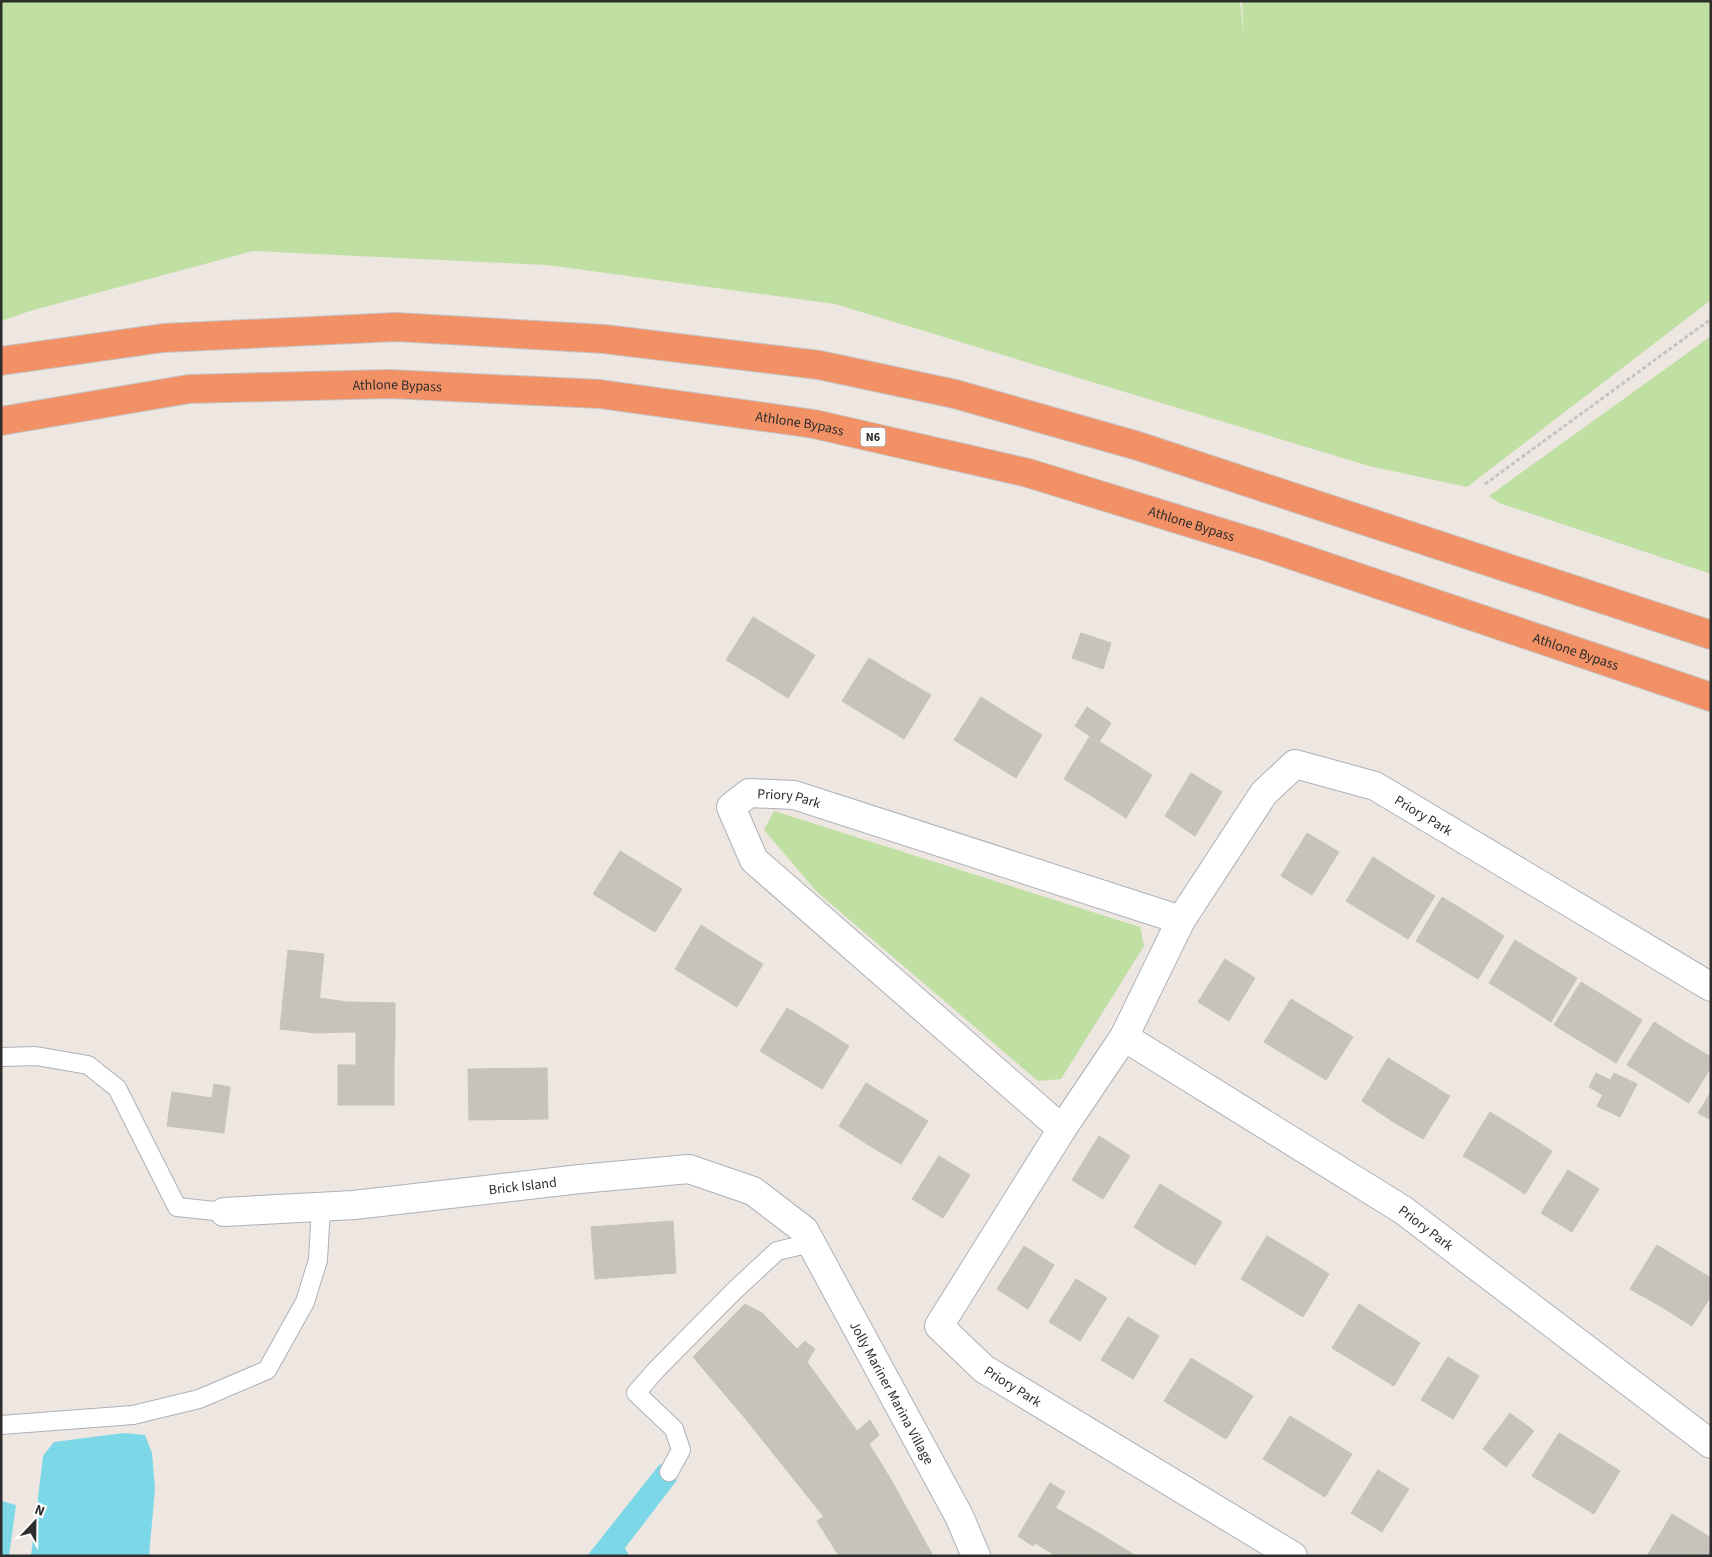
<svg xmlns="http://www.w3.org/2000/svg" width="1712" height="1557" font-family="'Source Sans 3',sans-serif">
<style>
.green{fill:#bfe0a2}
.water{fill:#7cd8e7}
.building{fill:#c6c2bc;stroke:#c9c2ba}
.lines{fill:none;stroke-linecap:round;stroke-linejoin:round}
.lane-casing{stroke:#adb1b8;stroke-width:20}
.street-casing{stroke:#adb1b8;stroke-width:30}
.highway-casing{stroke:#c4c4c4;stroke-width:30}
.path{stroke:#c4c4c4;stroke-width:3;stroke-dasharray:4 2.5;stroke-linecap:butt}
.lane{stroke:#fff;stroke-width:18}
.street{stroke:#fff;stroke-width:28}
.highway{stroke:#f39166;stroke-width:28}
.labels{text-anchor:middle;stroke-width:4.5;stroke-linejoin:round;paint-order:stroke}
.shield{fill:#fff;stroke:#6c6c6c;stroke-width:1}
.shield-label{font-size:12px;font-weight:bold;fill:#2d2d2d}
.street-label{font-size:14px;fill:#2d2d2d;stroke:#fff}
</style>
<rect width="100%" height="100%" fill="#ede6e1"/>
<g class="green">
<path d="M1,1H1240L1244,37L1242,1H1711V300L1467,487L1369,466L835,304L547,265L253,251L30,311L1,321Z"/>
<path d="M1711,336V574L1499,503L1489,496Z"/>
<path d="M774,811L1140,927L1144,946L1061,1079L1038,1081L817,892L764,830Z"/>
</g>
<g class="water">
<path d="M124,1433L145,1435L152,1453L155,1489L149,1556H31L43,1456L54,1442Z"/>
<path d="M660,1464L677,1480L625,1548L629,1556H587Z"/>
<path d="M1,1501L16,1505L9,1556H1Z"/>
</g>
<g class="building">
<path d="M753,617L784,636L758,679L726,660Z"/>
<path d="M1081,633L1111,643L1103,669L1072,658Z"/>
<path d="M784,636L815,655L788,698L758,679Z"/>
<path d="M869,658L900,677L873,720L842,701Z"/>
<path d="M900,677L931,695L904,739L873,720Z"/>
<path d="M981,697L1011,716L985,759L954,740Z"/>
<path d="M1087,707L1111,723L1099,742L1075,726Z"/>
<path d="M1011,716L1042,735L1016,778L985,759Z"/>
<path d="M1090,736L1121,755L1095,798L1064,779Z"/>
<path d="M1121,755L1152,775L1126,818L1095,798Z"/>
<path d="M1191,773L1222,792L1195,836L1165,816Z"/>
<path d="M1307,833L1339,852L1312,895L1281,876Z"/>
<path d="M620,851L651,870L624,913L593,894Z"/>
<path d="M1373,857L1404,877L1377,920L1346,901Z"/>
<path d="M651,870L682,889L655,932L624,913Z"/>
<path d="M1404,877L1435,896L1408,939L1377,920Z"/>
<path d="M1442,897L1473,916L1447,960L1416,941Z"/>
<path d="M1473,916L1504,936L1478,979L1447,960Z"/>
<path d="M701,925L732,945L706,988L675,969Z"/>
<path d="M1515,940L1546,959L1520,1002L1489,983Z"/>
<path d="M732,945L763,964L737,1007L706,988Z"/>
<path d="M288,950L324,954L316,1033L280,1029Z"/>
<path d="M1225,959L1255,978L1229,1021L1198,1002Z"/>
<path d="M1546,959L1577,978L1551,1022L1520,1002Z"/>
<path d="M1581,982L1612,1001L1585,1044L1554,1025Z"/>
<path d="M319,998L347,1002V1032L316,1033Z"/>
<path d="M1291,999L1322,1018L1295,1061L1264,1042Z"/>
<path d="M1612,1001L1642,1020L1616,1063L1585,1044Z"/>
<path d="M347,1002L395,1003V1033L347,1032Z"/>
<path d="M787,1008L818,1026L791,1070L760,1051Z"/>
<path d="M1322,1018L1353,1037L1326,1080L1295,1061Z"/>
<path d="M1654,1022L1684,1041L1658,1084L1627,1065Z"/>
<path d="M818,1026L849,1046L822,1089L791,1070Z"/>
<path d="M356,1033H395L394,1065H356Z"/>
<path d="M1684,1041L1711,1057V1067L1689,1103L1658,1084Z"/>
<path d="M1388,1058L1419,1077L1392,1121L1362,1101Z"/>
<rect x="338" y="1065" width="56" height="40"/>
<path d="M547,1068L548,1119L469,1120L468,1069Z"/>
<path d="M1596,1073L1610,1080L1603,1095L1589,1087Z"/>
<path d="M1614,1073L1637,1084L1620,1117L1597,1106Z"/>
<path d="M1419,1077L1450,1096L1423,1139L1392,1121Z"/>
<path d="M866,1083L897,1102L870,1146L839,1126Z"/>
<path d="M214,1084L230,1087L224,1133L167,1126L172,1092L212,1098Z"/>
<path d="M1711,1092V1120L1698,1113Z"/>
<path d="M897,1102L928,1121L901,1164L870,1146Z"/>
<path d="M1490,1112L1521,1131L1494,1174L1463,1156Z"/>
<path d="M1521,1131L1552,1151L1525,1194L1494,1174Z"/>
<path d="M1099,1136L1130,1156L1103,1199L1072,1180Z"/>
<path d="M939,1156L970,1175L943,1218L912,1199Z"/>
<path d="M1568,1170L1599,1189L1572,1232L1541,1213Z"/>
<path d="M1160,1184L1191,1203L1164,1247L1134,1227Z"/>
<path d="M1191,1203L1222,1222L1195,1265L1164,1247Z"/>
<path d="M673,1221L676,1273L595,1279L591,1227Z"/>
<path d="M1267,1236L1299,1255L1272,1298L1241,1279Z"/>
<path d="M1657,1245L1688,1264L1662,1307L1630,1289Z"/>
<path d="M1024,1246L1054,1265L1028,1309L997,1289Z"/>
<path d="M1299,1255L1329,1274L1303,1317L1272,1298Z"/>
<path d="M1688,1264L1711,1278V1296L1692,1326L1662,1307Z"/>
<path d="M1076,1279L1107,1298L1080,1341L1049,1322Z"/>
<path d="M745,1304L762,1313L797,1349L805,1341L815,1349L807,1362L857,1431L870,1420L879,1435L869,1444L890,1478L824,1517L744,1417L693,1357Z"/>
<path d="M1359,1304L1390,1324L1363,1367L1332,1348Z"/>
<path d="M1128,1317L1159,1336L1133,1379L1101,1360Z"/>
<path d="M1390,1324L1420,1343L1394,1386L1363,1367Z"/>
<path d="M1448,1357L1479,1376L1453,1419L1421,1400Z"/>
<path d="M1191,1358L1222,1377L1195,1420L1164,1401Z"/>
<path d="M1222,1377L1253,1396L1226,1439L1195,1420Z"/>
<path d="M1510,1413L1534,1431L1506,1467L1483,1449Z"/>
<path d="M1290,1416L1321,1435L1294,1478L1263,1459Z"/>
<path d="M1559,1433L1590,1452L1563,1495L1532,1476Z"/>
<path d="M1321,1435L1352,1454L1325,1497L1294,1478Z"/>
<path d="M1590,1452L1620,1471L1594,1514L1563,1495Z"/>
<path d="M1378,1470L1409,1489L1382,1532L1351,1513Z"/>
<path d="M890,1478L933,1556H839L817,1521Z"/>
<path d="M1050,1483L1065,1492L1033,1546L1018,1536Z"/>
<path d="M1056,1508L1071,1517L1050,1552L1035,1543Z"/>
<path d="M1672,1514L1703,1533L1689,1556H1647Z"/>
<path d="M1071,1517L1087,1526L1069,1556H1057L1050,1552Z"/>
<path d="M1087,1526L1102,1535L1090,1556H1069Z"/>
<path d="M1703,1533L1711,1538V1556H1689Z"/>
<path d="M1102,1535L1118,1545L1111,1556H1090Z"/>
<path d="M1118,1545L1133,1554L1132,1556H1111Z"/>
</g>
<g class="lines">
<g class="lane-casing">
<g id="lane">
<path d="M1,1057L36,1056L88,1065L117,1088L177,1207L224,1212"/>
<path d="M1,1425L133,1415L199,1399L267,1370L305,1302L318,1260L321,1207"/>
<path d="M669,1472L681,1450L674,1429L636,1393L657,1369L733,1292L777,1251L811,1243"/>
</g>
</g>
<g class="street-casing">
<g id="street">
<path id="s1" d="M1124,1037L1181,920L1264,793L1295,764L1375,786L1711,987"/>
<path id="s2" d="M1062,1129L754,860L731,807L749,793L794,795L1181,920"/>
<path id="s3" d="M224,1212L354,1205L580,1179L689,1169L753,1191L804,1230L959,1516L976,1556"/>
<path id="s4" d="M1293,1556L984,1369L939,1326L1062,1129L1124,1037L1403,1210L1711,1444"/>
</g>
</g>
<g class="highway-casing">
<g id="highway">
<path d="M1,361L163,338L396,327L604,339L819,365L955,394L1138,446L1711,635"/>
<path id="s5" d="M1,421L189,389L389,384L600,394L814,424L1028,473L1268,547L1711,697"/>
</g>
</g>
<path class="path" d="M1485,484L1711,319"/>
<use href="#lane" class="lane"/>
<use href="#street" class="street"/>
<use href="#highway" class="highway"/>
</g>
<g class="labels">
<rect class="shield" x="860.5" y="427.5" width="25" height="19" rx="4"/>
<g class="shield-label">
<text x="873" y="441">N6</text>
</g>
<g class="street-label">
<text dy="5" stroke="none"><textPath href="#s5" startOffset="399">Athlone Bypass</textPath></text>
<text dy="5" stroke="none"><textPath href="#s5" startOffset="804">Athlone Bypass</textPath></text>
<text dy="5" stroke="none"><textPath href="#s5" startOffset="1209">Athlone Bypass</textPath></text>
<text dy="5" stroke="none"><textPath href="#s5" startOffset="1614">Athlone Bypass</textPath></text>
<text dy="5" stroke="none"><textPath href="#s2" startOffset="530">Priory Park</textPath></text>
<text dy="5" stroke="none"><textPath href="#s1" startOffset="464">Priory Park</textPath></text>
<text dy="5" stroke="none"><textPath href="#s3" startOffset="300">Brick Island</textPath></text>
<text dy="5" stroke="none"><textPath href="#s4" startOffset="1124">Priory Park</textPath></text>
<text transform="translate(1013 1386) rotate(32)" y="5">Priory Park</text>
<text dy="5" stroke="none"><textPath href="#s3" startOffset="784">Jolly Mariner Marina Village</textPath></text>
</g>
</g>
<rect width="1712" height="1557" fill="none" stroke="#2d2d2d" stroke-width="5"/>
<g transform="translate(35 1522) rotate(22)" stroke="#ffffff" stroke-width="4" paint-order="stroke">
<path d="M0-4L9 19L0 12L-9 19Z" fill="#2d2d2d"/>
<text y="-8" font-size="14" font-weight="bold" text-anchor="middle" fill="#2d2d2d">N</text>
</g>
</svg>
